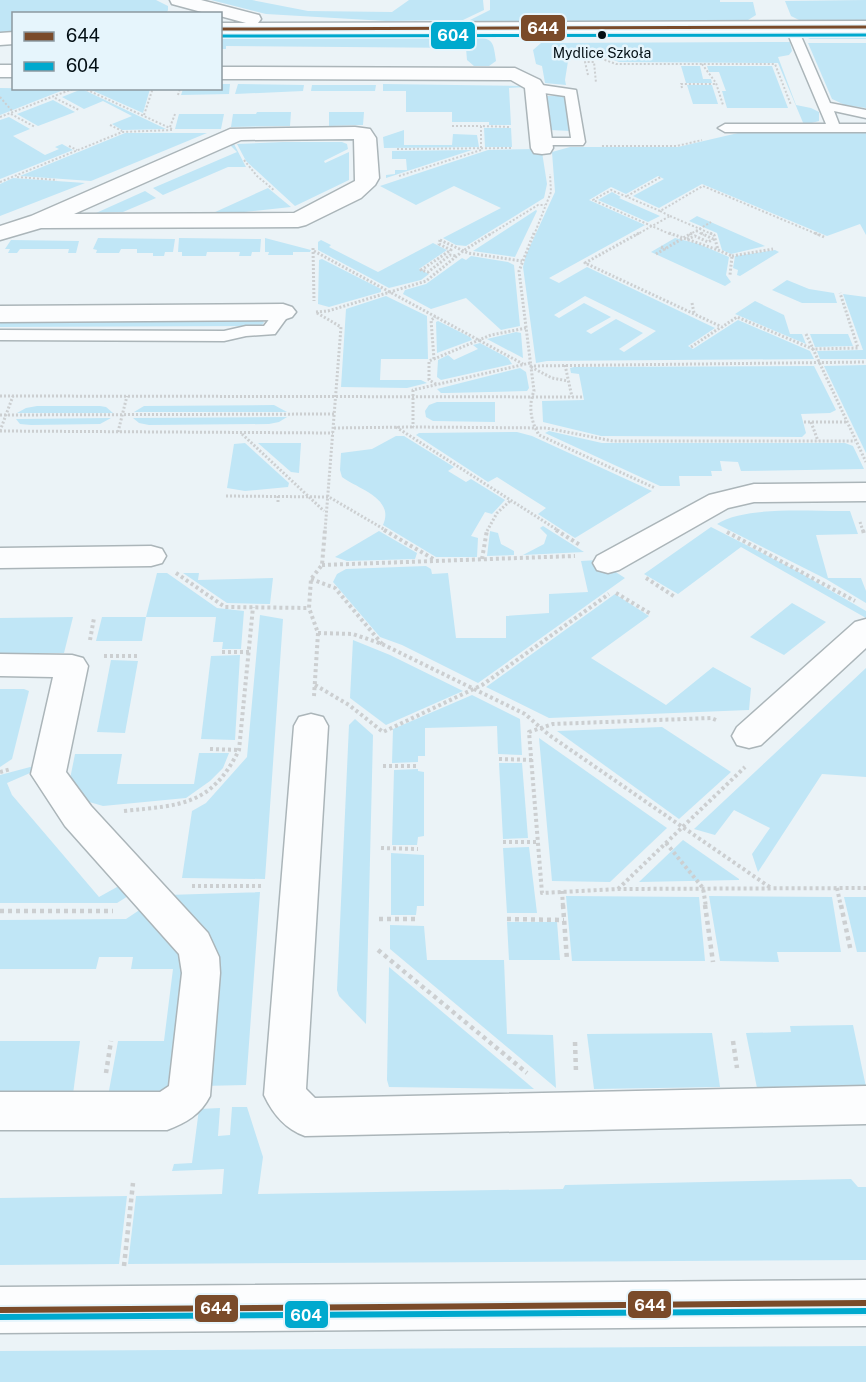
<svg xmlns="http://www.w3.org/2000/svg" width="866" height="1382" font-family="'Public Sans',sans-serif">
<style>
.green{fill:#c0e6f6;fill-rule:evenodd}
.lines{fill:none;stroke-linecap:round;stroke-linejoin:round}
.service-casing{stroke:#abb5b9;stroke-width:3}
.minor-casing{stroke:#abb5b9;stroke-width:3}
.path-far3{stroke:#cccfd1;stroke-width:2;stroke-dasharray:2 2;stroke-linecap:butt}
.path-far2{stroke:#cccfd1;stroke-width:3;stroke-dasharray:2 2;stroke-linecap:butt}
.path-far1{stroke:#cccfd1;stroke-width:4;stroke-dasharray:3 3;stroke-linecap:butt}
.path{stroke:#cccfd1;stroke-width:4.5;stroke-dasharray:4 4;stroke-linecap:butt}
.service{fill:#fcfdfe;fill-rule:evenodd}
.minor{fill:#fcfdfe;fill-rule:evenodd}
.path-bridge-far1{stroke:#cccfd1;stroke-width:2;stroke-dasharray:2 2;stroke-linecap:butt}
.path-bridge{stroke:#cccfd1;stroke-width:3;stroke-dasharray:2 2;stroke-linecap:butt}
.bus-1-far1-casing{stroke:#e6f5fc;stroke-width:6}
.bus-1-casing{stroke:#e6f5fc;stroke-width:10}
.bus-2-far1-casing{stroke:#e6f5fc;stroke-width:6}
.bus-2-casing{stroke:#e6f5fc;stroke-width:10}
.bus-1-far1{stroke:#7a4b2a;stroke-width:3}
.bus-1{stroke:#7a4b2a;stroke-width:6}
.bus-2-far1{stroke:#00a9ce;stroke-width:3}
.bus-2{stroke:#00a9ce;stroke-width:6}
.bus-dot{fill:#041015;stroke:#e6f5fc;stroke-width:2}
.labels{text-anchor:middle;stroke-width:5;stroke-linejoin:round;paint-order:stroke}
.bus-label{font-size:14px;fill:#041015;stroke:#e6f5fc}
.line-badge{stroke:#e6f5fc;stroke-width:2}
.badge-label{font-size:16px;text-anchor:middle;font-weight:bold;fill:#fff}
</style>
<rect width="100%" height="100%" fill="#ebf3f7"/>
<g class="green">
<path d="M0,0H156L168,6V10L166,14H14L13,33L0,35Z"/>
<path d="M211,0H252L308,11L392,12L409,0H483L484,10L463,20L386,21L266,14Z"/>
<path d="M490,0H720V2H753L756,15L748,20H733L732,22L464,23L490,10Z"/>
<path d="M866,0V22H803L791,16L785,1Z"/>
<path d="M821,32H866V39H808Z"/>
<path d="M648,33H736L739,37L577,38L576,35H649Z"/>
<path d="M221,36H470C492,39 493,38 496,61L489,66H474L467,60L466,48L226,46V49H221Z"/>
<path d="M790,42L792,51L789,55L778,57L796,105L811,108L819,112V121L804,125L778,63L619,62L600,55H569L565,80L566,85L545,83L542,66L536,64L533,50L541,43Z"/>
<path d="M808,43H866V108L845,105L832,99Z"/>
<path d="M681,66H700L703,79H711L712,83H686Z"/>
<path d="M707,66H772L788,108H727L722,91H726L719,72H709Z"/>
<path d="M221,84H230L229,94L181,95L183,89L220,88Z"/>
<path d="M238,84L304,85L303,91L235,94Z"/>
<path d="M383,84L523,86L526,87L509,88L511,125H489V122H452V112H406V91H383Z"/>
<path d="M312,85H376L375,91H311Z"/>
<path d="M687,85H712L718,104H693Z"/>
<path d="M0,88L66,89L0,115Z"/>
<path d="M82,89L166,129L122,130L112,124L132,116L103,101L84,109L62,97Z"/>
<path d="M89,89L95,88L150,89L143,113Z"/>
<path d="M545,96H565L570,131L550,130Z"/>
<path d="M53,100L75,112L38,126L17,114Z"/>
<path d="M257,112H291L290,126L231,127L233,114H256Z"/>
<path d="M329,112H364L363,125L329,126Z"/>
<path d="M179,114H224L221,129H175Z"/>
<path d="M9,117L30,129L13,136L45,155L59,149L55,147L62,144L73,150L0,179V120Z"/>
<path d="M484,128H511L512,147H485Z"/>
<path d="M404,130V145H452L453,134L477,135L479,147L384,148L383,137Z"/>
<path d="M866,132V235L860,224L827,236L702,184L659,208L633,196L664,179L658,176L626,194L611,187L589,200L645,225L549,278L559,283L587,267L715,328L688,346L693,349L738,320L810,351L814,359L547,361L536,363L523,267L526,255L555,192L552,152L570,147H678L738,133ZM585,296L656,331L624,352L619,349L643,333L616,319L591,334L586,331L611,317L584,303L559,318L554,315Z"/>
<path d="M125,133H207L91,181L20,176Z"/>
<path d="M283,142H342L347,144L348,149L324,161L325,163L349,152V180L295,206L246,161L237,144Z"/>
<path d="M229,144H234L246,167H228L163,195L153,188L237,152Z"/>
<path d="M534,149L542,152L547,184L544,198L466,246L456,245L443,238L501,208L454,186L416,205L380,186L488,150Z"/>
<path d="M472,150L386,178V175L395,174V170H407L406,159H392V151Z"/>
<path d="M13,178L85,183L0,216V184Z"/>
<path d="M268,188L291,207L217,215L213,213Z"/>
<path d="M145,191L156,198L123,212L96,213Z"/>
<path d="M612,192L621,197L619,198L660,216L648,222L598,200Z"/>
<path d="M536,210L537,211L515,257L473,251Z"/>
<path d="M697,216L765,246L731,254L722,250L717,233L689,221Z"/>
<path d="M98,238L175,239L173,252H165L164,256H153V253H137V249H121L119,253H96L97,250L93,249Z"/>
<path d="M179,238L261,239L260,252H252L251,256H239L240,252H207L206,256H182V252H178Z"/>
<path d="M265,238L311,250L310,252H293V255H268L269,252H265Z"/>
<path d="M675,238L699,244L729,257L726,275L731,282L725,286L651,252Z"/>
<path d="M11,240L79,241L76,253H68L69,249H20L17,253H8L10,249H5Z"/>
<path d="M321,240L331,245L329,247L378,272L433,243L447,250L419,269L429,274L421,280L389,288L318,250V242Z"/>
<path d="M775,250L779,252L740,276L737,275L738,270L733,268L735,256Z"/>
<path d="M471,256L508,262L514,265L520,326L501,330L466,298L431,309L403,294L405,290L426,284L462,258L466,260Z"/>
<path d="M322,259L381,289V292L329,307L318,304L319,260Z"/>
<path d="M787,280L809,289L834,293L837,303H802L772,290Z"/>
<path d="M843,294L866,297V359H820L817,351L863,350Z"/>
<path d="M386,296L427,316L428,359H381L380,380H421L427,383L407,388L341,387L346,309Z"/>
<path d="M755,301L784,315L790,334H802L806,344L735,314Z"/>
<path d="M262,319L264,323L260,326L0,327V320Z"/>
<path d="M438,321L470,337L472,340L437,353L436,322Z"/>
<path d="M516,332L521,333L523,358L487,339Z"/>
<path d="M810,334H848L853,346L815,347Z"/>
<path d="M480,343L508,358L512,364L441,380L437,377L438,360L448,355L454,360L478,349L473,345Z"/>
<path d="M866,365V453L824,366Z"/>
<path d="M814,366L836,410L830,413L801,414L806,433L802,437L601,436L543,422L542,401L584,400L579,374L571,373L570,368L574,367Z"/>
<path d="M520,368L526,372L529,388L527,391L446,393H441L437,389Z"/>
<path d="M437,402H495V422L433,421L426,417L425,411L429,405Z"/>
<path d="M274,405L287,412H134L144,406Z"/>
<path d="M37,406H100L106,407L113,413H17L26,408Z"/>
<path d="M287,417L279,422L269,424L149,425L139,423L133,418Z"/>
<path d="M111,418L100,424L31,425L20,424L16,419Z"/>
<path d="M549,431L602,443H845L853,446L864,469L741,471L738,462L720,461L722,471H711L712,476H679L680,486H660L545,433Z"/>
<path d="M517,432L532,436L652,491L575,538L538,514L546,508L497,477L488,482L416,435L419,433Z"/>
<path d="M396,436H404L454,467L448,471L466,482L471,479L505,500L492,514L485,512L471,536L478,538L477,557H436L383,525C395,498 358,489 342,477L340,470L341,453L372,449Z"/>
<path d="M245,443L289,483L288,487L245,491L227,488L234,444Z"/>
<path d="M258,443H301L299,473L291,472Z"/>
<path d="M850,511L858,534L816,535L828,578H861L866,591V603L826,579L717,524C747,505 814,512 850,511Z"/>
<path d="M543,526L584,552L523,555L544,544L547,535L540,528Z"/>
<path d="M711,527L797,571L866,611V618L741,547L678,594L644,574Z"/>
<path d="M379,531L417,553L415,559L347,561L335,557Z"/>
<path d="M490,531L498,533L501,544L514,551V555L487,556Z"/>
<path d="M597,560L625,578L478,683L402,645L380,637L333,582L337,574L346,569L426,566L431,569L432,574L448,573L456,638H506V616L549,613V594L588,592L581,561Z"/>
<path d="M157,573H167L217,608L244,611L241,649H222L223,642H213L216,617H146L142,641H96L102,617H146Z"/>
<path d="M183,573H199L198,580L273,578L270,604L227,603Z"/>
<path d="M615,594L649,616L591,658L666,705L713,667L751,688L749,710L549,718L486,687Z"/>
<path d="M792,603L826,622L784,655L750,637Z"/>
<path d="M260,615L283,619L265,879L182,878L192,811L206,803L247,757Z"/>
<path d="M73,617L64,653H0V618Z"/>
<path d="M353,640L390,655L463,691L386,725L350,698Z"/>
<path d="M240,655L235,740L201,739L211,656Z"/>
<path d="M111,660L138,661L125,733L97,732Z"/>
<path d="M866,668V777L822,774L758,872L752,854L770,828L734,810L715,835L694,829Z"/>
<path d="M0,689H24L29,691L12,759L0,767Z"/>
<path d="M472,695L520,719L522,755L498,754L497,726L425,728V756H418V762L392,763L393,729Z"/>
<path d="M355,719L373,735L366,1024L339,996L337,990L349,725Z"/>
<path d="M662,727L731,772L679,819L557,731Z"/>
<path d="M539,738L667,828L610,882L552,881Z"/>
<path d="M199,753H229L223,768L210,781L186,798L103,806L86,801L69,784L75,754H122L117,784H194Z"/>
<path d="M499,763H522L528,838L503,839Z"/>
<path d="M34,766L37,770L7,783L12,795L99,897L126,882L136,891L117,903H0V775Z"/>
<path d="M418,769V771L424,772V836L418,837L417,845H392L394,770Z"/>
<path d="M683,840L739,879V880L639,882Z"/>
<path d="M529,847L537,913H507L503,848Z"/>
<path d="M391,853L424,855V906H417L416,915H391Z"/>
<path d="M260,892L246,1085L202,1086L216,952L167,895Z"/>
<path d="M566,896L699,897L705,961H572Z"/>
<path d="M709,896L832,897L841,952H777L779,962L720,961Z"/>
<path d="M844,897H866V952H857Z"/>
<path d="M147,905L189,962L170,1087L159,1093L108,1096L118,1041H164L173,969H131L133,957H99L96,969H0V920L126,919Z"/>
<path d="M507,922H557L560,960H509Z"/>
<path d="M390,925L424,926L427,960H504L507,1034L553,1035L556,1088L390,949Z"/>
<path d="M389,967L534,1089L389,1087L387,1080Z"/>
<path d="M853,1025L866,1087L757,1088L746,1033L791,1032L790,1026Z"/>
<path d="M712,1033L720,1087L594,1089L587,1034Z"/>
<path d="M0,1041H80L73,1094L0,1096Z"/>
<path d="M232,1107H247L263,1157L258,1194L563,1189L565,1185L851,1179L858,1187H866V1260L128,1264L136,1196L222,1194L224,1169L172,1171L174,1164L192,1163L199,1109L220,1108L218,1136L230,1135Z"/>
<path d="M127,1196L119,1264L0,1265V1198Z"/>
<path d="M866,1346V1382H0V1351Z"/>
</g>
<g class="lines">
<g class="service-casing">
<g id="service">
<path d="M791,23L797,27L830,103L866,110V118L834,111L839,124H866V132H725L718,128L725,124H826L785,27Z"/>
<path d="M535,84L576,90L585,142L583,145H536L534,142L541,138H571L565,96L530,91L529,88Z"/>
<path d="M283,307L291,312L275,334L246,336L224,341L0,340V330L224,331L246,326H264L277,309Z"/>
</g>
</g>
<g class="minor-casing">
<g id="minor">
<path d="M170,0H201L259,15L261,19L258,23L866,21V33L220,35V23H246L220,16V14H209L172,4Z"/>
<path d="M14,32V44L0,45V33Z"/>
<rect x="0" y="65" width="14" height="12"/>
<path d="M220,67L515,68L540,80L545,88L553,148L550,153L542,154L534,153L531,148L525,88L511,80L220,79Z"/>
<path d="M355,127L370,129L376,138L379,178L375,185L361,198L306,225L298,227L41,228L0,240V226L31,216L230,129ZM354,139L355,181L294,213L74,214L241,140Z"/>
<path d="M283,304L292,307L296,312L292,317L283,320L0,322V306Z"/>
<path d="M866,483V501L754,502L728,508L619,570L608,573L597,570L593,563L597,556L709,495L754,484Z"/>
<path d="M151,546L162,549L166,556L162,563L151,566L0,568V548Z"/>
<path d="M866,619V648L761,745L749,748L737,745L732,736L737,727L855,622Z"/>
<path d="M0,654L72,655L83,658L88,666L66,772L91,806L208,933L219,957L220,973L210,1096C201,1114 186,1123 167,1130H0V1092H160L169,1086L182,973L179,954L65,826L31,774L53,677L0,676Z"/>
<path d="M311,714L323,717L328,726L306,1089L315,1098L866,1086V1124L305,1136C285,1129 273,1114 264,1095L294,726L299,717Z"/>
<path d="M866,1280V1326L0,1333V1287Z"/>
</g>
</g>
<g class="path-far3">
<path d="M597,57L616,64H775L791,105"/>
<path d="M702,64L716,83L723,105"/>
<path d="M588,75L585,62H594L596,83"/>
<path d="M83,88L172,129"/>
<path d="M682,88L681,84H716"/>
<path d="M178,95L180,88"/>
<path d="M0,97L13,112"/>
<path d="M55,98L79,110"/>
<path d="M11,114L35,127"/>
<path d="M144,115L153,88"/>
<path d="M0,117L75,88"/>
<path d="M110,125L122,131"/>
<path d="M452,126H481"/>
<path d="M170,127L175,114"/>
<path d="M69,146L77,150"/>
<path d="M602,146H677L702,140"/>
<path d="M397,149L512,148"/>
<path d="M244,160L257,176L275,191"/>
<path d="M399,176L481,150V126L510,127"/>
<path d="M17,177L57,180"/>
<path d="M0,182L122,132L172,130"/>
<path d="M627,196L661,177"/>
<path d="M660,211L611,190L593,200L672,235"/>
<path d="M670,216L714,235"/>
<path d="M696,231L704,235"/>
<path d="M489,235L538,205H545"/>
<path d="M534,235L551,192L550,174"/>
<path d="M636,235L670,216L660,211L703,186L819,235"/>
</g>
<g class="path-far2">
<path d="M534,233L519,271L534,391C528,406 531,422 539,435L655,488"/>
<path d="M639,233L585,263L722,327L737,317L813,349L858,348L840,293"/>
<path d="M669,233L718,250"/>
<path d="M701,233L713,239"/>
<path d="M710,233L714,235L718,250L732,256L730,275"/>
<path d="M815,233L824,237"/>
<path d="M687,239L695,236L708,242L714,239"/>
<path d="M440,240L439,244L451,250L421,270L428,272L450,255L457,256"/>
<path d="M440,240L468,253L522,261"/>
<path d="M661,247L666,249"/>
<path d="M313,248L314,301"/>
<path d="M314,251L523,364"/>
<path d="M732,256L773,249"/>
<path d="M692,303L694,313"/>
<path d="M316,312L328,311L426,281L463,251L492,233"/>
<path d="M317,313L341,327L325,531"/>
<path d="M806,334L866,462"/>
<path d="M691,347L721,327"/>
<path d="M434,359L431,320L436,317"/>
<path d="M530,363L413,390V427L546,428L613,441H855"/>
<path d="M565,365L572,397"/>
<path d="M530,366L866,362"/>
<path d="M531,367L552,378L568,381"/>
<path d="M436,384L429,380V361L491,335L526,328"/>
<path d="M0,396L584,397"/>
<path d="M0,415L335,414"/>
<path d="M804,422H846"/>
<path d="M811,422L818,441"/>
<path d="M396,427L559,531"/>
<path d="M334,428L413,427"/>
<path d="M0,431L333,433"/>
<path d="M0,431L13,396"/>
<path d="M118,432L127,396"/>
<path d="M242,434L324,511"/>
<path d="M226,496L329,497L387,531"/>
<path d="M278,496V504"/>
<path d="M860,522L863,531"/>
<path d="M487,531L497,513L510,501"/>
</g>
<g class="path-far1">
<path d="M384,530L435,560"/>
<path d="M556,530L580,545"/>
<path d="M863,530L864,534"/>
<path d="M727,532L855,601"/>
<path d="M482,559L487,530"/>
<path d="M322,565L575,556"/>
<path d="M176,573L225,607L309,608"/>
<path d="M646,578L675,597"/>
<path d="M311,579L335,588L382,644"/>
<path d="M616,593L651,614"/>
<path d="M318,633L353,634L382,644L525,714L549,735L771,888"/>
<path d="M90,640L94,618"/>
<path d="M222,652H249"/>
<path d="M104,656H139"/>
<path d="M315,685L349,705L383,732L482,685L609,594"/>
<path d="M314,696L318,633L309,608L311,579L322,565L325,530"/>
<path d="M716,720L711,718L553,724L529,732L542,893L618,889L866,888"/>
<path d="M210,749L239,750"/>
<path d="M499,759L533,760"/>
<path d="M383,766H417"/>
<path d="M0,772L11,769"/>
<path d="M124,811C181,805 211,806 239,750L253,607"/>
<path d="M503,842H538"/>
<path d="M666,843L703,888L706,907"/>
<path d="M381,848L418,849"/>
<path d="M192,886H262"/>
<path d="M837,888L841,907"/>
<path d="M618,889L745,767"/>
<path d="M562,891L563,907"/>
</g>
<g class="path">
<path d="M563,905L567,960"/>
<path d="M705,905L713,962"/>
<path d="M841,905L851,952"/>
<path d="M0,911H113"/>
<path d="M379,919H417"/>
<path d="M507,919L564,920"/>
<path d="M378,950L527,1073"/>
<path d="M733,1041L737,1068"/>
<path d="M575,1042L576,1072"/>
<path d="M106,1073L111,1041"/>
<path d="M124,1266L133,1183"/>
</g>
<use href="#service" class="service"/>
<use href="#minor" class="minor"/>
<path class="path-bridge-far1" d="M689,235L711,222"/>
<path class="path-bridge" d="M656,254L692,233"/>
<g class="bus-1-far1-casing">
<path id="bus-1-far1" d="M220,29L866,27"/>
</g>
<g class="bus-1-casing">
<path id="bus-1" d="M0,1310L866,1303"/>
</g>
<g class="bus-2-far1-casing">
<path id="bus-2-far1" d="M220,36L866,35"/>
</g>
<g class="bus-2-casing">
<path id="bus-2" d="M0,1317L866,1311"/>
</g>
<use href="#bus-1-far1" class="bus-1-far1"/>
<use href="#bus-1" class="bus-1"/>
<use href="#bus-2-far1" class="bus-2-far1"/>
<use href="#bus-2" class="bus-2"/>
</g>
<circle class="bus-dot" cx="602" cy="35" r="5"/>
<g class="labels">
<g class="bus-label">
<text x="602" y="58">Mydlice Szkoła</text>
</g>
</g>
<g class="line-badge">
<rect x="520" y="14" width="46" height="28" rx="6" fill="#7a4b2a"/>
<rect x="430" y="21" width="46" height="29" rx="6" fill="#00a9ce"/>
<rect x="627" y="1290" width="45" height="29" rx="6" fill="#7a4b2a"/>
<rect x="194" y="1294" width="45" height="29" rx="6" fill="#7a4b2a"/>
<rect x="284" y="1300" width="45" height="29" rx="6" fill="#00a9ce"/>
</g>
<g class="badge-label">
<text x="543" y="34">644</text>
<text x="453" y="41">604</text>
<text x="650" y="1311">644</text>
<text x="216" y="1314">644</text>
<text x="306" y="1321">604</text>
</g>
<rect x="12" y="12" width="210" height="78" fill="#e6f5fc" stroke="#8c99a0" stroke-width="1.5"/>
<rect x="24" y="32" width="30" height="9" fill="#7a4b2a" stroke="#8c99a0" stroke-width="1.5"/>
<text x="66" y="42" font-size="18" fill="#041015">644</text>
<rect x="24" y="62" width="30" height="9" fill="#00a9ce" stroke="#8c99a0" stroke-width="1.5"/>
<text x="66" y="72" font-size="18" fill="#041015">604</text>
</svg>
